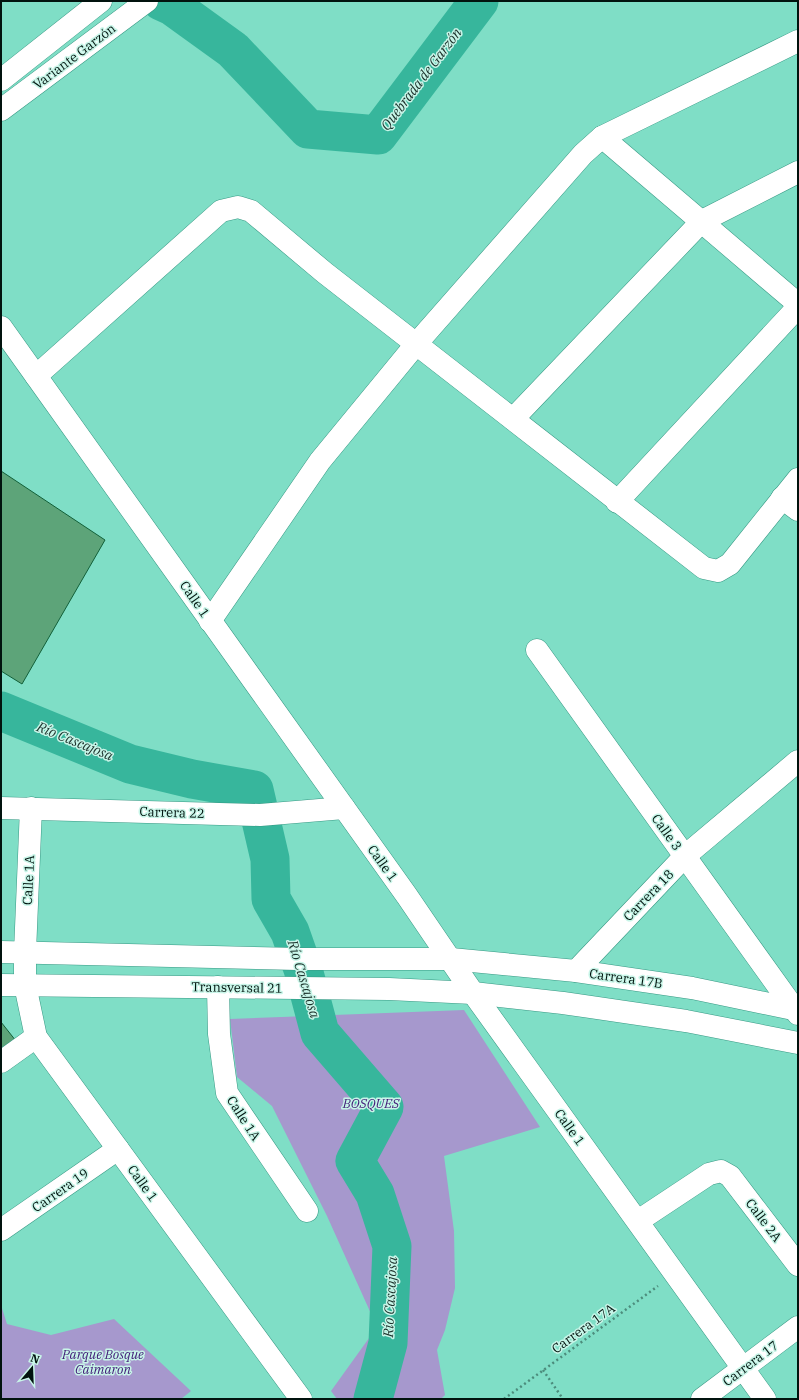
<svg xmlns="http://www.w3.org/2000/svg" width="799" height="1400" font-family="'IBM Plex Serif',serif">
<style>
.green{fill:#a698cd}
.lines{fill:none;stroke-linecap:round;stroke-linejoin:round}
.river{stroke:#37b69c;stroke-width:39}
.building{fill:#5da479;stroke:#126039}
.street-casing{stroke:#379984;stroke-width:23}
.secondary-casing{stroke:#379984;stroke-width:23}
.highway-casing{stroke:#379984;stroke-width:23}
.path{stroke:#4c8c7c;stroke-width:2.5;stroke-dasharray:2 3;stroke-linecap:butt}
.street{stroke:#fff;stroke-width:22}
.secondary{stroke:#fff;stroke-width:22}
.highway{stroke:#fff;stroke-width:22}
.labels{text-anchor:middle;stroke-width:3;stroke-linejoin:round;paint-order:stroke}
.street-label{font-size:13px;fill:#01130e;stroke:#c8f5e8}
.park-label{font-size:13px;font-style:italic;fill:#3f1976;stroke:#c8f5e8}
.water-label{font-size:14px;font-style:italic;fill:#1b312b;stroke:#c8f5e8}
</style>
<rect width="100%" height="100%" fill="#7fdec6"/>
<g class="green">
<path d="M464,1010L540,1127L444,1156L454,1231L455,1288L445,1330L437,1350L445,1395L441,1399H337L331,1391L377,1327L327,1216L272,1106L237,1077L230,1019Z"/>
<path d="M1,1305L7,1324L51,1335L114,1319L191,1391L181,1399H1Z"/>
</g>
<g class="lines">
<g class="river">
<path d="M161,1L172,6L233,50L308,129L378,135L479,1"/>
<path d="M1,711L130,764L192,779L254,790L270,859L271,899L290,932L303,969L320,1033L384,1107L355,1161L375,1194L392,1246L388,1343L373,1399"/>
</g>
</g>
<g class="building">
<path d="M1,471L105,540L22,684L1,671Z"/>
<path d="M1,1022L16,1041L1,1052Z"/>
</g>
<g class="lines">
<g class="street-casing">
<g id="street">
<path d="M602,137L798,304"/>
<path d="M1,327L407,896L473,993L765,1399"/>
<path d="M36,376L221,211L238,207L251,211L325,273L704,568L718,571L730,564L798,479"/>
<path d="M513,419L702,221L798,172"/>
<path d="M782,498L798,510"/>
<path d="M617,502L798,307"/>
<path d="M210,621L320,461L417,343L583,154L602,137L798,41"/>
<path d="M537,650L798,1014"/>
<path d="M1,808L260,815L344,808"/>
<path d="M31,808L25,952V985L36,1037L301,1399"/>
<path d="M576,971L685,856L798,761"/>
<path d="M218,987L219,1034L227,1093L307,1211"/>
<path d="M1,1062L36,1037"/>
<path d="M638,1221L709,1174L721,1171L730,1176L798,1265"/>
<path d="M1,1230L118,1149"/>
<path d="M702,1399L798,1327"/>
</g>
</g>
<g class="secondary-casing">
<g id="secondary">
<path d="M1,952L298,959H451L576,971L692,988L798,1010"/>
<path d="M1,985L389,989L473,993L563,1003L686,1021L798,1043"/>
</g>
</g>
<g class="highway-casing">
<g id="highway">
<path d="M1,80L101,1"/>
<path d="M1,110L147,1"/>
</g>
</g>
<g class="path">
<path d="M543,1370L563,1399"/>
<path d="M504,1399L658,1286"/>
</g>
<use href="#street" class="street"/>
<use href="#secondary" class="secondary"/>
<use href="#highway" class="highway"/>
</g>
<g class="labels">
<g class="street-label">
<text transform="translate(74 56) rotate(-37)" y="5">Variante Garzón</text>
<text transform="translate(195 599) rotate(55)" y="5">Calle 1</text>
<text transform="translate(172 812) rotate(2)" y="5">Carrera 22</text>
<text transform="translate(667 832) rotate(54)" y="5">Calle 3</text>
<text transform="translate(383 863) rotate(54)" y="5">Calle 1</text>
<text transform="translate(28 880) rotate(-87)" y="5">Calle 1A</text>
<text transform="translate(648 895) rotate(-46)" y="5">Carrera 18</text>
<text transform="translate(626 978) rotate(8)" y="5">Carrera 17B</text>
<text transform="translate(237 987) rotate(1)" y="5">Transversal 21</text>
<text transform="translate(244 1118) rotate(57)" y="5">Calle 1A</text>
<text transform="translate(570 1127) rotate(54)" y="5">Calle 1</text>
<text transform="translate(143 1183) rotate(54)" y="5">Calle 1</text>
<text transform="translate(60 1190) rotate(-35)" y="5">Carrera 19</text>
<text transform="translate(764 1220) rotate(53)" y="5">Calle 2A</text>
<text transform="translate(583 1328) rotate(-36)" y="5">Carrera 17A</text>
<text transform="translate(750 1363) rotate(-37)" y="5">Carrera 17</text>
</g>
<g class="park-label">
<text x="371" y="1108">BOSQUES</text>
<text x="103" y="1359">Parque Bosque<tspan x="103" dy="15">Caimaron</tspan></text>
</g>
<g class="water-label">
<text transform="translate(421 79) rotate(-53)" y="5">Quebrada de Garzón</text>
<text transform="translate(75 741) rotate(22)" y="5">Río Cascajosa</text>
<text transform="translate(304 979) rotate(73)" y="5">Río Cascajosa</text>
<text transform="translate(390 1297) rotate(-87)" y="5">Río Cascajosa</text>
</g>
</g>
<rect width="799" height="1400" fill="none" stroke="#01130e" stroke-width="4"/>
<g transform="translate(32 1368) rotate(19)" stroke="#c8f5e8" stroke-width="3" paint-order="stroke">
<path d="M0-3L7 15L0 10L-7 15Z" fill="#01130e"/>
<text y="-6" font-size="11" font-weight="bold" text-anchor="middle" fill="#01130e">N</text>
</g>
</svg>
